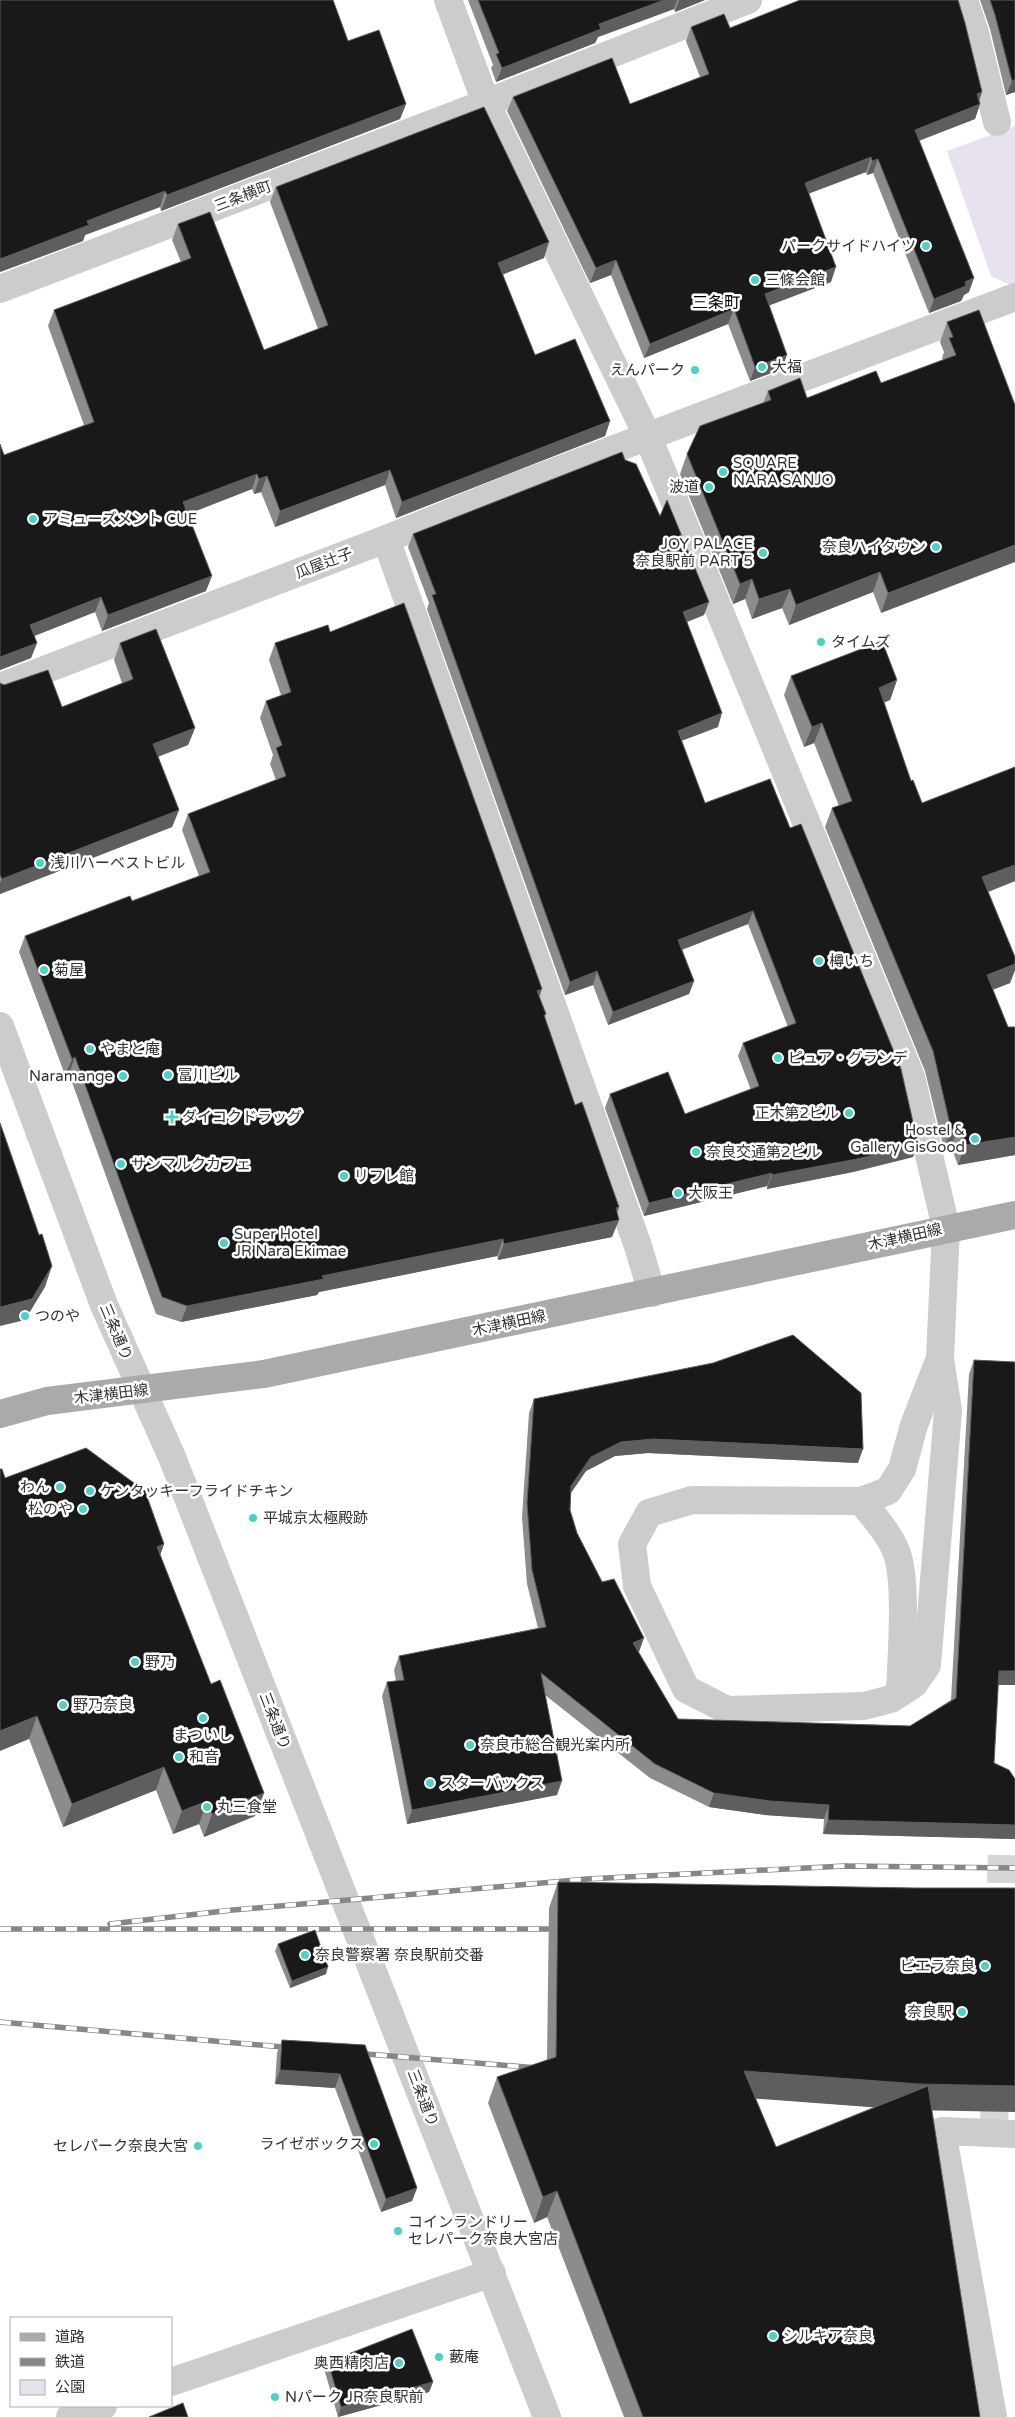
<svg xmlns="http://www.w3.org/2000/svg" width="1015" height="2417" font-family="'Varela Round','Noto Sans JP',sans-serif">
<style>
.green{fill:#e7e2ed}
.lines{fill:none;stroke-linecap:round;stroke-linejoin:round}
.minor-tunnel{stroke:#d6d6d6;stroke-width:28;stroke-dasharray:28 14;stroke-linecap:butt}
.minor{stroke:#ccc;stroke-width:28}
.major{stroke:#aaa;stroke-width:28}
.rail-casing{stroke:#878787;stroke-width:5.5}
.rail{stroke:#fff;stroke-width:4;stroke-dasharray:11;stroke-linecap:butt}
.wall{fill:#8c8c8c;fill-rule:evenodd}
.shaded-wall{fill:#5e5e5e}
.building{fill:#191919;stroke:#5e5e5e}
.poi-dot{fill:#4bd2c2;stroke:#fff;stroke-width:2}
.labels{text-anchor:middle;stroke-width:5;stroke-linejoin:round;paint-order:stroke}
.street-label{font-size:15px;fill:#323232;stroke:#fff}
.poi-label{font-size:15px;fill:#323232;stroke:#fff;text-anchor:start}
.neighbourhood-label{font-size:16px;fill:#000;stroke:#fff}
</style>
<rect width="100%" height="100%" fill="#fff"/>
<path class="green" d="M1015,126V284L1012,286L991,276L947,151Z"/>
<g class="lines">
<g class="minor-tunnel">
<path d="M1000,1925L1002,1847"/>
<path d="M994,2134L995,2073"/>
</g>
<g class="minor">
<path d="M448,0L486,103L648,437L911,1077L946,1228L940,1358L948,1411L927,1665L914,1684L891,1699L864,1706L727,1710L686,1689L637,1586L632,1544L649,1513L692,1500L861,1501L888,1491L902,1469L914,1425L940,1358"/>
<path d="M964,0L975,33L997,122"/>
<path d="M0,289L486,103L748,0"/>
<path d="M386,539L638,1246L652,1293"/>
<path d="M0,687L386,539L512,488L1015,297"/>
<path d="M0,1026L104,1305L172,1457L547,2417"/>
<path d="M861,1501C874,1517 888,1532 896,1551C908,1580 901,1659 900,1693"/>
<path d="M171,2382L492,2273"/>
<path d="M70,2417L103,2406"/>
<path d="M993,2417L942,2131L1015,2134"/>
</g>
<path class="major" d="M0,1414L47,1401L264,1374L1015,1215"/>
<g class="rail-casing">
<g id="rail">
<path d="M110,1924L233,1910L587,1879L845,1866L1015,1868"/>
<path d="M0,1929H563"/>
<path d="M0,2022L294,2048"/>
<path d="M354,2053L538,2068"/>
</g>
</g>
<use href="#rail" class="rail"/>
</g>
<g class="wall">
<path d="M468,0H705L675,12L674,9L598,37L595,43L496,82L491,68L493,65Z"/>
<path d="M980,0H1015V92L1006,95L990,29Z"/>
<path d="M691,27L730,28L982,92L979,101L980,104L975,119L919,141L969,292L964,295L961,301L929,313L873,173L867,175L866,172L809,193L831,282L769,305L782,369L750,381L728,324L644,358L611,275L590,283L507,111L513,97L630,104L700,77L686,41Z"/>
<path d="M348,41L406,104L400,119L161,211L160,207L85,235L83,241L0,272Z"/>
<path d="M276,187L544,258L502,274L535,355L610,421L605,436L396,518L385,485L275,527L261,492L254,494L252,489L188,514L206,591L102,631L95,612L34,636L37,643L31,658L0,670V444L4,455L84,425L48,326L54,310L181,262L172,240L178,224L264,350L318,329L270,202Z"/>
<path d="M947,322L1015,405L881,613L873,592L789,625L782,608L752,619L745,599L733,604L680,474L687,454L763,403L768,391L807,398L881,383L943,360L942,358L944,352L940,342Z"/>
<path d="M625,460L704,615L687,622L718,727L681,741L705,803L913,1157L853,1172L767,1189V1186L644,1216L605,1108L610,1094L685,1114L751,1090L738,1056L743,1043L788,1027L748,924L682,950L694,981L689,994L608,1025L593,985L565,995L427,609L429,603L408,547L413,534Z"/>
<path d="M330,632L539,996L546,1014L545,1018L575,1105L617,1213L612,1237L498,1260L497,1256L319,1292L317,1295L181,1322L156,1314L69,1074L65,1075L19,952L25,936L132,901L199,876L182,830L188,814L276,780L270,764L273,755L260,718L266,701L281,695L269,660L275,643Z"/>
<path d="M120,643L195,728L188,745L158,757L179,810L172,827L0,894V683L62,707L122,683L114,660Z"/>
<path d="M791,676L897,680L890,700L884,702L911,781L922,803L1015,767V881L988,892L1015,957V970L1010,983L992,990L1008,1027H1015V1155L958,1165L951,1147L944,1149L925,1071L825,827L832,808L839,806L814,743L804,747L784,695Z"/>
<path d="M974,1360L1015,1362V1685H998L994,1763L1015,1779V1839L823,1834L824,1819L765,1815L709,1807L650,1778L545,1695L557,1795L407,1824L382,1696L387,1682L396,1681L394,1670L399,1656L538,1628L527,1584L522,1517L529,1413L534,1399L858,1463L648,1453L615,1456L586,1471L571,1493L570,1510L577,1533L639,1652L678,1719L910,1726L951,1700L969,1374Z"/>
<path d="M5,1478L164,1544L160,1555L211,1684L264,1793L255,1816L204,1837L199,1824L173,1834L156,1790L63,1827L29,1739Z"/>
<path d="M558,1882L932,2110L980,2417H624L547,2217L534,2223L488,2103L497,2077L547,2060L549,1908ZM755,2098L874,2107L776,2147Z"/>
<path d="M278,1944L326,1974L290,1988L275,1951Z"/>
<path d="M282,2040L365,2045L417,2188L412,2201L381,2212L335,2088L275,2084L277,2053Z"/>
<path d="M328,2362L433,2382L429,2392L338,2417L325,2372Z"/>
</g>
<g class="shaded-wall">
<path d="M664,0H677L674,9L598,37L595,43L496,82L502,68L599,24Z"/>
<path d="M679,0H705L675,12Z"/>
<path d="M1015,80V92L1006,95L1012,81Z"/>
<path d="M982,92L977,106L980,104L975,119L910,144L915,130L977,94Z"/>
<path d="M406,104L400,119L161,211L167,195Z"/>
<path d="M871,157L866,172L800,197L805,183Z"/>
<path d="M878,159L873,173L867,175L872,161Z"/>
<path d="M165,191L160,207L85,235L83,241L0,272V259L87,221Z"/>
<path d="M549,242L544,258L492,279L498,263Z"/>
<path d="M616,260L611,275L590,283L596,268Z"/>
<path d="M836,267L831,282L760,309L765,294Z"/>
<path d="M974,278L969,292L964,295L961,301L929,313L934,299L965,282Z"/>
<path d="M734,309L728,324L644,358L650,344Z"/>
<path d="M787,355L782,369L750,381L755,367Z"/>
<path d="M610,421L605,436L396,518L402,502Z"/>
<path d="M390,470L385,485L275,527L280,511Z"/>
<path d="M257,474L252,489L178,518L183,502Z"/>
<path d="M267,476L261,492L254,494L259,479Z"/>
<path d="M1015,545V562L881,613L888,593Z"/>
<path d="M880,572L873,592L789,625L796,605Z"/>
<path d="M212,576L206,591L102,631L108,615Z"/>
<path d="M752,579L745,599L733,604L740,584Z"/>
<path d="M790,589L782,608L752,619L759,599Z"/>
<path d="M101,597L95,612L24,640L30,625Z"/>
<path d="M709,602L704,615L679,625L683,612Z"/>
<path d="M37,643L31,658L0,670V657Z"/>
<path d="M897,680L890,700L872,708L879,688Z"/>
<path d="M722,713L718,727L673,744L678,731Z"/>
<path d="M822,723L814,743L804,747L812,727Z"/>
<path d="M195,728L188,745L146,761L153,744Z"/>
<path d="M179,810L172,827L0,894V883L2,879Z"/>
<path d="M1015,865V881L975,897L982,877Z"/>
<path d="M753,911L748,924L673,953L678,940Z"/>
<path d="M1015,964V970L1010,983L979,995L987,975Z"/>
<path d="M597,971L593,985L565,995L570,982Z"/>
<path d="M694,981L689,994L608,1025L613,1012Z"/>
<path d="M542,989L536,1006L537,991Z"/>
<path d="M75,1057L69,1074L65,1075L72,1059Z"/>
<path d="M958,1128L951,1147L944,1149L951,1129Z"/>
<path d="M1015,1137V1155L958,1165L965,1145Z"/>
<path d="M918,1144L913,1157L853,1172L767,1189L772,1175Z"/>
<path d="M772,1173L767,1186L644,1216L649,1203Z"/>
<path d="M619,1207L614,1221L619,1220L612,1237L498,1260L504,1244Z"/>
<path d="M503,1239L497,1256L319,1292L317,1295L181,1322L187,1306L322,1276Z"/>
<path d="M52,1266L45,1287L25,1320L0,1326V1307Z"/>
<path d="M653,1439L863,1449L858,1463L648,1453L615,1456L586,1471L566,1500L571,1486L591,1457L621,1442Z"/>
<path d="M164,1544L156,1567L157,1547Z"/>
<path d="M644,1638L639,1652L628,1656L633,1643Z"/>
<path d="M999,1671H1015V1685H994Z"/>
<path d="M37,1716L29,1739L0,1751V1731Z"/>
<path d="M164,1767L156,1790L63,1827L72,1804Z"/>
<path d="M562,1781L557,1795L407,1824L412,1810Z"/>
<path d="M264,1793L255,1816L204,1837L212,1814Z"/>
<path d="M714,1793L829,1805L824,1819L765,1815L709,1807Z"/>
<path d="M207,1801L199,1824L173,1834L182,1811Z"/>
<path d="M828,1820L1015,1825V1839L823,1834Z"/>
<path d="M328,1967L326,1974L290,1988L292,1981Z"/>
<path d="M280,2070L340,2074L335,2088L275,2084Z"/>
<path d="M744,2071L1015,2086V2112L909,2110L734,2097Z"/>
<path d="M417,2188L412,2201L381,2212L386,2199Z"/>
<path d="M557,2191L547,2217L534,2223L543,2197Z"/>
<path d="M433,2382L429,2392L338,2417L341,2407Z"/>
</g>
<g class="building">
<path d="M0,0H333L348,41L379,30L406,104L167,195L165,191L87,221L89,225L0,259Z"/>
<path d="M478,0H664L599,24L601,29L502,68L496,54L499,53Z"/>
<path d="M800,0H958L965,23L982,92L977,94L980,104L915,130L974,278L965,282L966,286L934,299L878,159L872,161L871,157L805,183L836,267L765,294L787,355L755,367L734,309L650,344L616,260L596,268L513,97L612,58L630,104L709,74L691,27L724,14L730,28Z"/>
<path d="M990,0H1015V80L1012,81L995,15Z"/>
<path d="M484,107L549,242L498,263L535,355L575,339L610,421L402,502L390,470L280,511L267,476L259,479L257,474L183,502L212,576L108,615L101,597L30,625L37,643L0,657V444L4,455L94,422L54,310L191,258L178,224L210,212L264,350L328,325L276,187Z"/>
<path d="M979,310L1015,405V545L888,593L880,572L796,605L790,589L759,599L752,579L740,584L687,454L700,426L771,400L768,391L800,378L807,398L876,371L881,383L956,355L949,338L953,337L947,322Z"/>
<path d="M622,452L625,460L636,464L660,516L667,500L709,602L683,612L722,713L678,731L705,803L770,779L790,828L801,824L901,1069L918,1144L857,1159L772,1175V1173L649,1203L610,1094L668,1072L685,1114L759,1086L743,1043L796,1023L753,911L678,940L694,981L613,1012L597,971L570,982L432,595L436,594L413,534Z"/>
<path d="M404,603L542,989L537,991L546,1014L544,1015L575,1105L582,1102L619,1207L616,1208L619,1220L504,1244L503,1239L322,1276L324,1279L187,1306L162,1297L75,1057L72,1059L25,936L130,896L132,901L210,872L188,814L286,776L276,748L282,745L266,701L291,692L275,643L328,625L330,632Z"/>
<path d="M156,629L195,728L153,744L179,810L2,879L0,875V683L4,685L48,670L62,707L133,679L120,643Z"/>
<path d="M882,641L897,680L879,688L911,781L913,780L922,803L1015,767V865L982,877L1015,957V964L987,975L1008,1027H1015V1137L965,1145L958,1128L951,1129L933,1051L832,808L852,801L822,723L812,727L791,676Z"/>
<path d="M0,1123L5,1137L39,1235L42,1234L52,1266L32,1299L0,1307Z"/>
<path d="M793,1335L861,1393L863,1449L653,1439L621,1442L591,1457L571,1486L570,1510L577,1533L602,1582L614,1579L644,1638L633,1643L678,1719L910,1726L956,1698L974,1360L1015,1362V1671H999L994,1763L1009,1770L1015,1779V1825L828,1820L829,1805L770,1801L714,1793L655,1764L541,1673L562,1781L412,1810L387,1682L404,1680L399,1656L546,1627L532,1570L527,1503L534,1399L713,1363Z"/>
<path d="M86,1448L145,1491L164,1544L157,1547L211,1684L220,1680L264,1793L212,1814L207,1801L182,1811L164,1767L72,1804L37,1716L0,1731V1469H2L5,1478Z"/>
<path d="M558,1882L916,1888H1015V2086L919,2084L744,2071L776,2147L928,2086L980,2417H643L557,2191L543,2197L497,2077L556,2057Z"/>
<path d="M315,1930L328,1967L292,1981L278,1944Z"/>
<path d="M282,2040L365,2045L417,2188L386,2199L340,2074L280,2070Z"/>
<path d="M412,2329L433,2382L341,2407L328,2362Z"/>
<path d="M183,2403L188,2417H149Z"/>
</g>
<g class="poi-dot">
<circle cx="926" cy="246" r="5"/>
<circle cx="755" cy="280" r="5"/>
<circle cx="762" cy="367" r="5"/>
<circle cx="695" cy="370" r="5"/>
<circle cx="723" cy="472" r="5"/>
<circle cx="709" cy="487" r="5"/>
<circle cx="33" cy="519" r="5"/>
<circle cx="936" cy="547" r="5"/>
<circle cx="763" cy="553" r="5"/>
<circle cx="821" cy="642" r="5"/>
<circle cx="40" cy="863" r="5"/>
<circle cx="819" cy="961" r="5"/>
<circle cx="44" cy="970" r="5"/>
<circle cx="90" cy="1049" r="5"/>
<circle cx="778" cy="1058" r="5"/>
<circle cx="168" cy="1075" r="5"/>
<circle cx="123" cy="1076" r="5"/>
<circle cx="849" cy="1113" r="5"/>
<path d="M169.5 1109.5h5v5h5v5h-5v5h-5v-5h-5v-5h5z"/>
<circle cx="975" cy="1139" r="5"/>
<circle cx="696" cy="1152" r="5"/>
<circle cx="121" cy="1164" r="5"/>
<circle cx="344" cy="1176" r="5"/>
<circle cx="678" cy="1193" r="5"/>
<circle cx="224" cy="1243" r="5"/>
<circle cx="25" cy="1316" r="5"/>
<circle cx="60" cy="1487" r="5"/>
<circle cx="90" cy="1491" r="5"/>
<circle cx="83" cy="1509" r="5"/>
<circle cx="253" cy="1518" r="5"/>
<circle cx="135" cy="1662" r="5"/>
<circle cx="63" cy="1705" r="5"/>
<circle cx="203" cy="1718" r="5"/>
<circle cx="470" cy="1745" r="5"/>
<circle cx="179" cy="1757" r="5"/>
<circle cx="430" cy="1783" r="5"/>
<circle cx="207" cy="1807" r="5"/>
<circle cx="305" cy="1955" r="5"/>
<circle cx="985" cy="1966" r="5"/>
<circle cx="962" cy="2012" r="5"/>
<circle cx="374" cy="2144" r="5"/>
<circle cx="198" cy="2146" r="5"/>
<circle cx="398" cy="2231" r="5"/>
<circle cx="773" cy="2336" r="5"/>
<circle cx="439" cy="2357" r="5"/>
<circle cx="399" cy="2363" r="5"/>
<circle cx="275" cy="2397" r="5"/>
</g>
<g class="labels">
<g class="street-label">
<text transform="translate(243 196) rotate(-21)" y="5">三条横町</text>
<text transform="translate(324 563) rotate(-21)" y="5">瓜屋辻子</text>
<text transform="translate(905 1237) rotate(-13)" y="5">木津横田線</text>
<text transform="translate(509 1323) rotate(-12)" y="5">木津横田線</text>
<text transform="translate(116 1332) rotate(67)" y="5">三条通り</text>
<text transform="translate(111 1394) rotate(-7)" y="5">木津横田線</text>
<text transform="translate(275 1721) rotate(69)" y="5">三条通り</text>
<text transform="translate(423 2098) rotate(69)" y="5">三条通り</text>
</g>
<g class="poi-label">
<text x="916" y="251" text-anchor="end">パークサイドハイツ</text>
<text x="765" y="285">三條会館</text>
<text x="772" y="372">大福</text>
<text x="685" y="375" text-anchor="end">えんパーク</text>
<text x="733" y="468">SQUARE<tspan x="733" dy="17">NARA SANJO</tspan></text>
<text x="699" y="492" text-anchor="end">波道</text>
<text x="43" y="524">アミューズメント CUE</text>
<text x="753" y="549" text-anchor="end">JOY PALACE<tspan x="753" dy="17">奈良駅前 PART 5</tspan></text>
<text x="926" y="552" text-anchor="end">奈良ハイタウン</text>
<text x="831" y="647">タイムズ</text>
<text x="50" y="868">浅川ハーベストビル</text>
<text x="829" y="966">樽いち</text>
<text x="54" y="975">菊屋</text>
<text x="100" y="1054">やまと庵</text>
<text x="788" y="1063">ピュア・グランデ</text>
<text x="178" y="1080">冨川ビル</text>
<text x="113" y="1081" text-anchor="end">Naramange</text>
<text x="839" y="1118" text-anchor="end">正木第2ビル</text>
<text x="182" y="1122">ダイコクドラッグ</text>
<text x="965" y="1135" text-anchor="end">Hostel &amp;<tspan x="965" dy="17">Gallery GisGood</tspan></text>
<text x="706" y="1157">奈良交通第2ビル</text>
<text x="131" y="1169">サンマルクカフェ</text>
<text x="354" y="1181">リフレ館</text>
<text x="688" y="1198">大阪王</text>
<text x="234" y="1239">Super Hotel<tspan x="234" dy="17">JR Nara Ekimae</tspan></text>
<text x="35" y="1321">つのや</text>
<text x="50" y="1492" text-anchor="end">わん</text>
<text x="100" y="1496">ケンタッキーフライドチキン</text>
<text x="73" y="1514" text-anchor="end">松のや</text>
<text x="263" y="1523">平城京太極殿跡</text>
<text x="145" y="1667">野乃</text>
<text x="73" y="1710">野乃奈良</text>
<text x="203" y="1740" text-anchor="middle">まついし</text>
<text x="480" y="1750">奈良市総合観光案内所</text>
<text x="189" y="1762">和音</text>
<text x="440" y="1788">スターバックス</text>
<text x="217" y="1812">丸三食堂</text>
<text x="315" y="1960">奈良警察署 奈良駅前交番</text>
<text x="975" y="1971" text-anchor="end">ビエラ奈良</text>
<text x="952" y="2017" text-anchor="end">奈良駅</text>
<text x="364" y="2149" text-anchor="end">ライゼボックス</text>
<text x="188" y="2151" text-anchor="end">セレパーク奈良大宮</text>
<text x="408" y="2227">コインランドリー<tspan x="408" dy="17">セレパーク奈良大宮店</tspan></text>
<text x="783" y="2341">シルキア奈良</text>
<text x="449" y="2362">藪庵</text>
<text x="389" y="2368" text-anchor="end">奥西精肉店</text>
<text x="285" y="2402">Nパーク JR奈良駅前</text>
</g>
<g class="neighbourhood-label">
<text x="716" y="308">三条町</text>
</g>
</g>
<rect x="10" y="2317" width="162" height="90" fill="#ffffff" stroke="#adadad"/>
<rect x="20" y="2333" width="25" height="8" fill="#aaaaaa" stroke="#adadad"/>
<text x="55" y="2342" font-size="15" fill="#323232">道路</text>
<rect x="20" y="2358" width="25" height="8" fill="#878787" stroke="#adadad"/>
<text x="55" y="2367" font-size="15" fill="#323232">鉄道</text>
<rect x="20" y="2380" width="25" height="15" fill="#e7e2ed" stroke="#adadad"/>
<text x="55" y="2392" font-size="15" fill="#323232">公園</text>
</svg>
